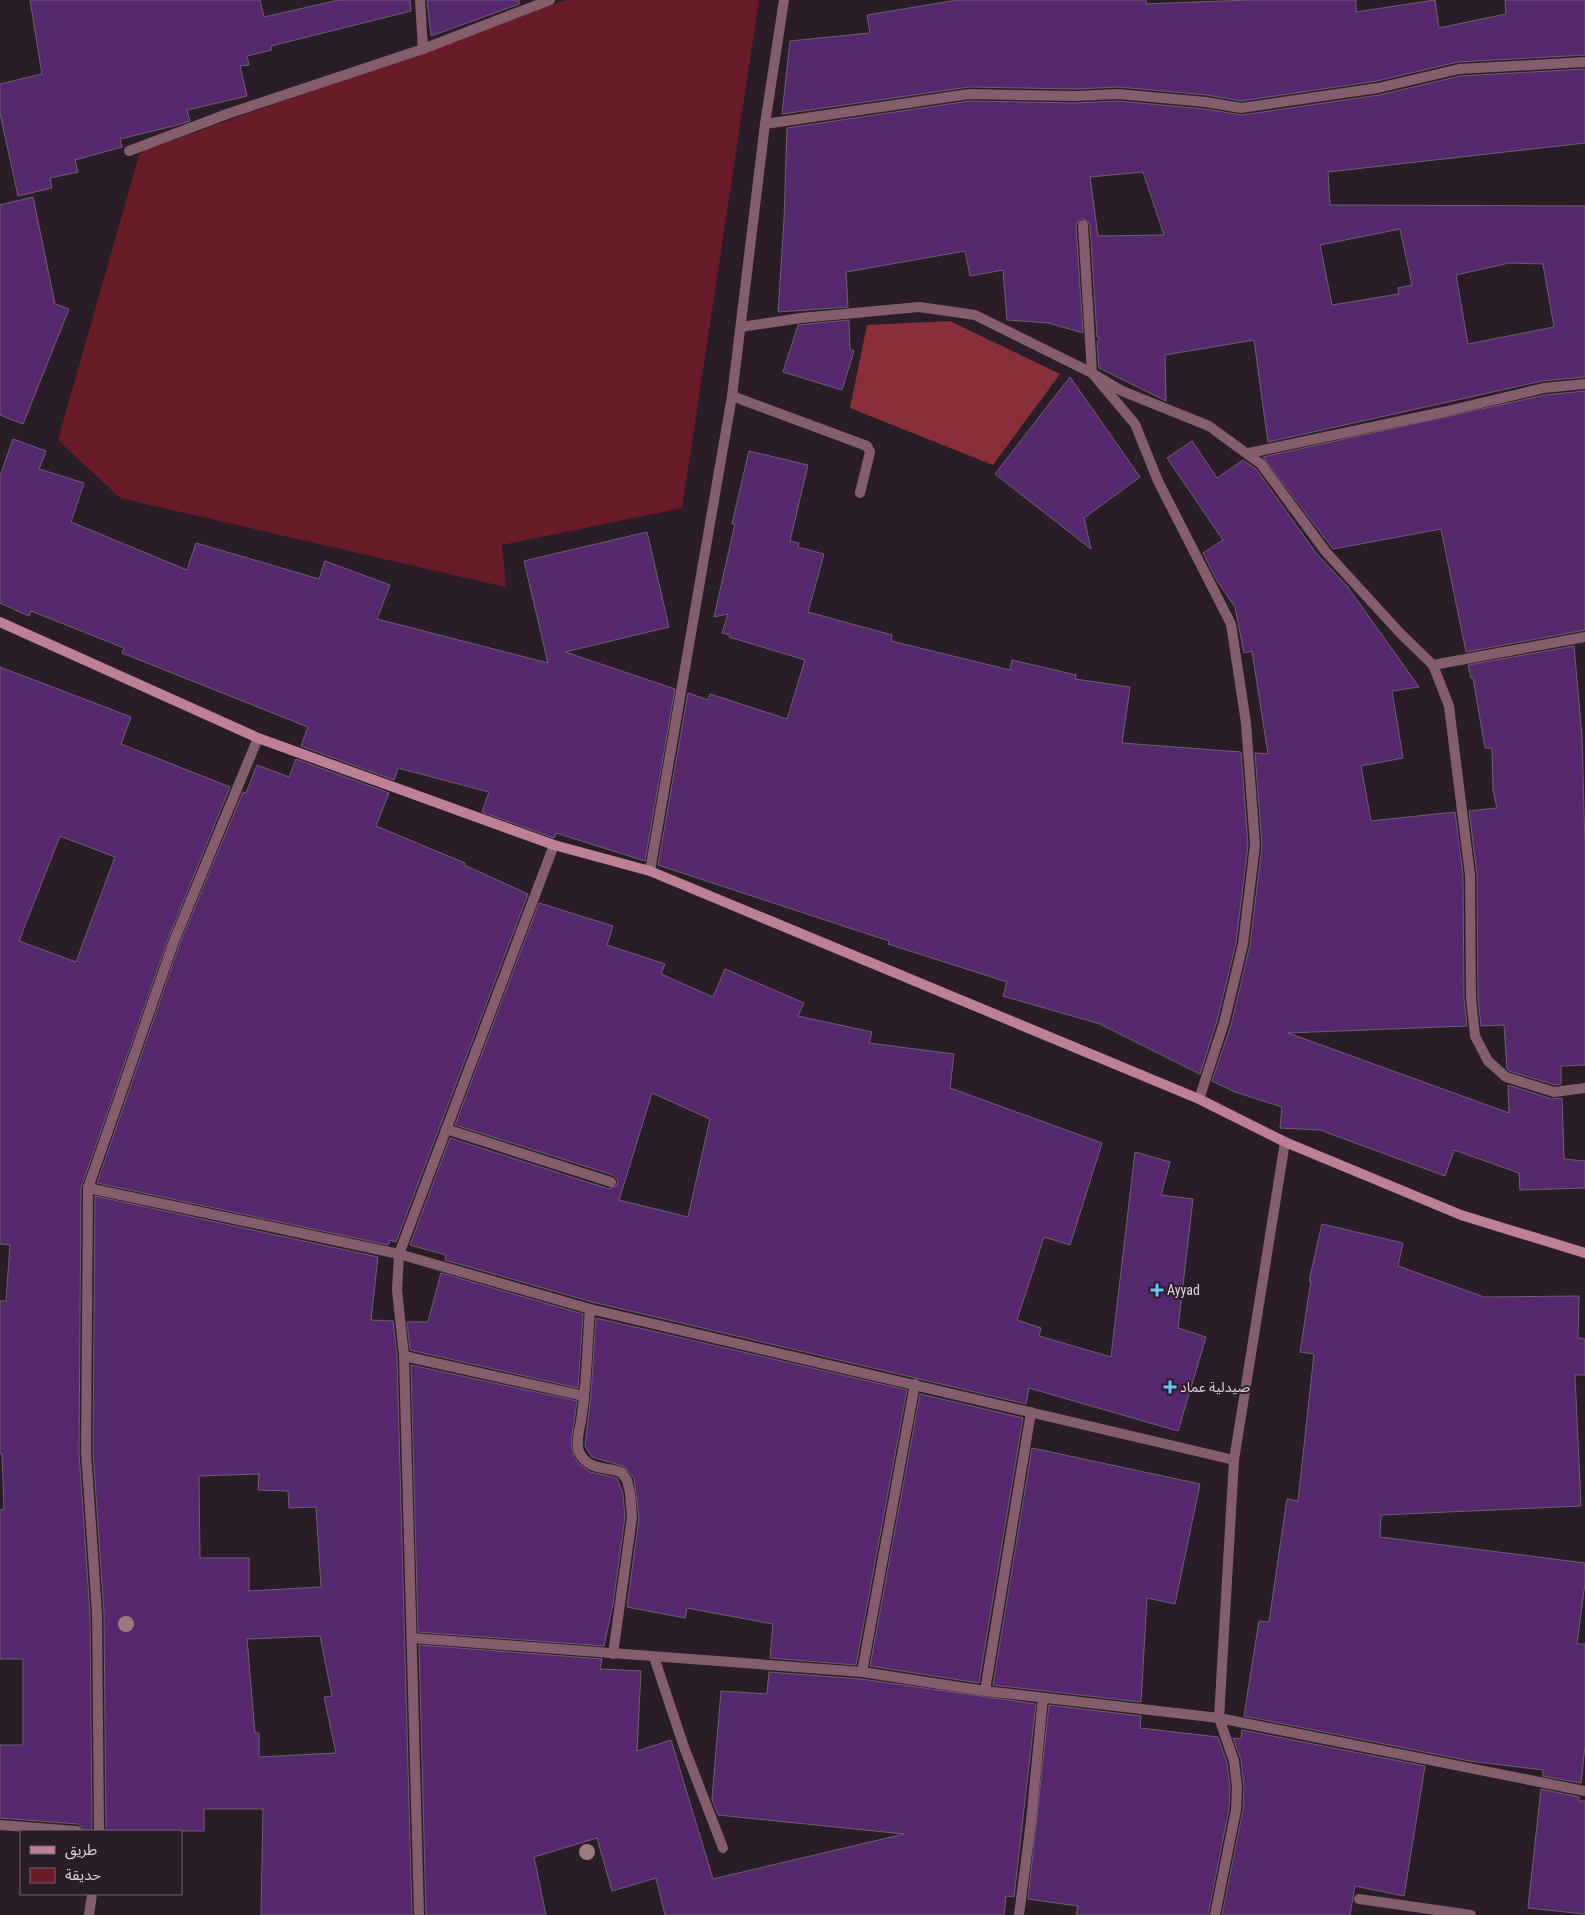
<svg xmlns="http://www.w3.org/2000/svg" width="1585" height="1915" font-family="'Roboto Condensed','Noto Sans Arabic',sans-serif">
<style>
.green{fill:#691c28}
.forest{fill:#882f3a}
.building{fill:#55276c;stroke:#6b6171;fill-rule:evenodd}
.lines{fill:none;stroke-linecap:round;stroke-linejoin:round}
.lane{stroke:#855e6d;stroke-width:10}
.street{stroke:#855e6d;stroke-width:10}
.secondary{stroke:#be8097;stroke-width:10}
.tree{fill:#9c797f}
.poi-dot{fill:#65c5ee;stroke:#2b1d28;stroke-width:2}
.labels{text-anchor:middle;stroke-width:4;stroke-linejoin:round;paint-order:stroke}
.poi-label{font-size:14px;fill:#ddd3db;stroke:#2b1d28;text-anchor:start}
</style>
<rect width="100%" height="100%" fill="#2b1d28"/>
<path class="green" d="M566,0H759L682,508L502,545L506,587L120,498L58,440L140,152Z"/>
<path class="forest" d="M950,321L1060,374L993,465L850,408L867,325Z"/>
<g class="building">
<path d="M30,0H260L264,17L339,0H410L411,11L271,46L272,50L247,56L249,65L240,66L247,96L187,110L190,121L177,125L120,139L122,147L75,160L78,172L50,178L52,188L18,196L0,113V84L42,74Z"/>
<path d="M427,0H519V4L431,36Z"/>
<path d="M958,0H1146V4L1249,0H1356V12L1435,0L1439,28L1506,14L1505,0H1585V55L1458,62L1377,81L1241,101L1207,95L1119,87L1075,89L969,87L782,114L790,41L870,33L867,15Z"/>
<path d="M1585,69V143L1328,172L1330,205L1585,206V377L1542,381L1268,442L1254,340L1165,355L1166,401L1099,368L1097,342L1100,338L1097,337L1090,225L1083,218L1079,220L1076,225L1083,333L1049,323L1007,320L1003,270L970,276L965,251L846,272L848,307L778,312L784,220L787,128L969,101L1075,103L1118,101L1205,109L1242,115L1379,95L1460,76ZM1143,172L1164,235L1098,236L1090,177ZM1400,229L1412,285L1398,288L1399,294L1332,305L1320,245ZM1509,263L1543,264L1554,327L1468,344L1456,275Z"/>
<path d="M33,197L55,304L69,309L23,424L0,415V205Z"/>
<path d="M849,320L850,350L854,351L842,390L783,372L798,325Z"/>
<path d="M1070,377L1140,477L1084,518L1091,549L995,474Z"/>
<path d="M1585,391V630L1466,652L1441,529L1333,549L1263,457L1545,395Z"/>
<path d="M13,439L46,451L39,469L84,483L71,522L187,570L196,543L319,579L325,561L390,585L377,619L548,663L524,561L647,532L669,627L565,652L675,689L645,861L556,833L554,838L482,812L489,792L398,768L394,780L301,746L308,727L122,653L124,648L31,611L29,616L0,603V476Z"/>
<path d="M1192,441L1217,478L1243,460L1256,469L1316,553L1347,586L1419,687L1392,691L1403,758L1361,766L1371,821L1455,812L1463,875L1464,998L1467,1026L1288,1033L1509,1113L1508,1085L1552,1099L1562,1098L1564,1159L1585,1161V1188L1520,1190L1519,1173L1454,1150L1445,1176L1320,1130L1280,1128L1282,1107L1235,1092L1212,1081L1231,1025L1250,945L1262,846L1255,753L1268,754L1252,651L1244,653L1235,607L1217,581L1203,553L1223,540L1167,458Z"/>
<path d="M749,451L808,465L790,541L799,543L798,547L824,554L808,612L892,635L891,641L1010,670L1012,660L1076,675L1075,679L1130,687L1122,743L1241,752L1248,845L1236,943L1217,1021L1200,1074L1100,1024L1003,996L1007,982L888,944L889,941L658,865L688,693L708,700L710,694L787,719L805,660L729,637L730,635L722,633L728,614L714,617L735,524H732Z"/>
<path d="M1574,646L1582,736L1585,846V1065L1561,1066V1084L1555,1085L1509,1071L1507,1069L1504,1025L1481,1026L1478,998L1477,875L1469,811L1497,808L1493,790L1492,748H1485L1473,678H1471L1468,665Z"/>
<path d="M0,667L131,717L121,744L230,787L168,939L81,1188L79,1452L90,1613L92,1831H84L81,1826L78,1824L0,1818V1745H23V1659H0V1510L4,1509L2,1454H0V1301H6L10,1245L0,1244ZM60,836L115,857L76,962L19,941Z"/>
<path d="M296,759L389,793L376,826L465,863L464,865L528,894L396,1242L390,1240L388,1245L97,1183L180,943L243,792L246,793L257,765L289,777Z"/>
<path d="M539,903L613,926L607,945L665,964L661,974L713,997L725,969L804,1003L798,1016L872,1032L869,1043L954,1054L950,1088L1102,1143L1070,1245L1044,1237L1017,1320L1041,1328L1039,1336L1111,1357L1135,1152L1170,1162L1161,1195L1193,1199L1178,1328L1206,1337L1178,1431L1029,1388L1026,1404L592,1302L445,1260L446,1255L410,1245L450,1138L609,1189L617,1185L618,1180L613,1175L455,1125ZM652,1093L710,1119L688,1217L619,1200Z"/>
<path d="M95,1196L378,1257L371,1320L393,1321L397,1356L412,1915H261L263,1809H204V1831H106L104,1613L93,1452ZM259,1474L258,1490L288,1491L289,1508L316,1507L321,1587L249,1591V1558H200L199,1476ZM320,1636L332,1696L324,1697L336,1753L259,1757V1733H255L247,1639Z"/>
<path d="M1322,1224L1403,1243L1398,1266L1484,1297L1579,1296L1578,1338L1585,1339V1375H1575L1581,1506L1381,1515L1380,1537L1585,1563V1583L1577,1644H1585V1746L1581,1783L1543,1776V1770L1470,1761L1244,1716L1259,1621L1269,1622L1287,1499L1298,1501L1314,1354L1300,1352L1311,1281H1309Z"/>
<path d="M441,1273L583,1314L578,1388L410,1350L407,1322H428Z"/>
<path d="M596,1318L907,1390L856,1665L770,1658L773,1624L687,1608L685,1618L627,1607L639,1518L634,1478L623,1466L592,1457L585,1446L591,1394Z"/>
<path d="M411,1365L577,1401L571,1442L574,1457L579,1464L590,1472L617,1478L623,1494L625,1517L613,1604L604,1646L418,1632Z"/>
<path d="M920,1394L1023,1418L979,1683L870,1666Z"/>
<path d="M1032,1448L1200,1484L1175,1604L1147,1598L1141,1702L993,1685Z"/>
<path d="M419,1645L602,1659L600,1669L641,1671L637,1751L671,1740L713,1879L904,1834L718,1815L712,1799L721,1691L767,1694L769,1672L861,1679L1036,1704L1014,1897L1006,1896L1004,1915H665L656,1878L612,1891L597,1838L534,1857L546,1915H426Z"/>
<path d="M1049,1705L1141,1716L1140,1728L1218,1737L1227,1763L1230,1788L1229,1809L1208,1915H1076L1078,1906L1028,1899Z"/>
<path d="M1242,1730L1425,1766L1404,1896L1355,1886L1350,1915H1222L1243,1810L1244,1788L1241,1760L1233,1738L1241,1739Z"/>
<path d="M1541,1789L1579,1797V1801H1585V1914L1528,1908Z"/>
</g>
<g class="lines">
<path class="lane" d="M732,396L867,446L870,452L860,493"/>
<g class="street">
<path d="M420,0L423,49"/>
<path d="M765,124L969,94L1075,96L1118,94L1206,102L1241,108L1378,88L1459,69L1585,62"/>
<path d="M129,151L227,114L423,49L550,0"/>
<path d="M1083,225L1092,373L1122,391L1209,426L1261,464L1326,552L1400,633L1433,665L1449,706L1470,875L1471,998L1475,1036L1488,1061L1506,1077L1554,1092L1585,1088"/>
<path d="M741,327L801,318L919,307L975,315L1092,373L1135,424L1158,481L1231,624L1246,723L1255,845L1243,944L1224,1023L1199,1099"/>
<path d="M1249,453L1443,412L1544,388L1585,384"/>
<path d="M1433,665L1585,637"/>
<path d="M650,871L732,396L765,124L784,0"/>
<path d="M446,1129L611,1182"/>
<path d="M88,1188L399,1254L590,1309L1234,1460"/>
<path d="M590,1309C587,1346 587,1384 581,1421C579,1431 575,1445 580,1454C589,1470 606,1467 621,1472L627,1480L630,1493L632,1517L613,1654"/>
<path d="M404,1356L584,1396"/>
<path d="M412,1638L862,1672L985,1691L1219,1718L1585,1791"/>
<path d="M654,1657L684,1747L723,1848"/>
<path d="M862,1672L915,1384"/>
<path d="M985,1691L1031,1412"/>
<path d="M0,1825L77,1831"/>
<path d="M99,1831L97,1613L86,1452L88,1188L174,941L258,738"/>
<path d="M1359,1899L1471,1915"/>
<path d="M89,1915L92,1894"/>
<path d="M419,1915L404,1356L397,1290L399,1254L554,845"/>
<path d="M1019,1915L1031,1821L1043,1698"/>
<path d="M1215,1915L1236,1810L1237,1788L1234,1761L1219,1718L1234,1460L1285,1142"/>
</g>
<path class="secondary" d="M0,622L258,738L554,845L650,871L1199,1099L1285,1142L1461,1215L1585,1253"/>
</g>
<g class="tree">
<circle cx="126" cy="1624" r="8"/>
<circle cx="587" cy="1852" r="8"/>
</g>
<g class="poi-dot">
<path d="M1154.5 1282.5h5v5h5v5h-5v5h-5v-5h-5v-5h5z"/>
<path d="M1167.5 1379.5h5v5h5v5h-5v5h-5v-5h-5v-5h5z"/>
</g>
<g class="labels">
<g class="poi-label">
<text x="1167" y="1295">Ayyad</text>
<text x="1180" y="1392">صيدلية عماد</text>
</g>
</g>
<rect x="20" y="1830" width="162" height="65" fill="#2b1d28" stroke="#726670"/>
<rect x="30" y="1846" width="25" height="8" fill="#be8097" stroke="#726670"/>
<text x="65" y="1855" font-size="15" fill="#ddd3db">طريق</text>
<rect x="30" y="1868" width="25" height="15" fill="#691c28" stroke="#726670"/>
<text x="65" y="1880" font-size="15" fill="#ddd3db">حديقة</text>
</svg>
